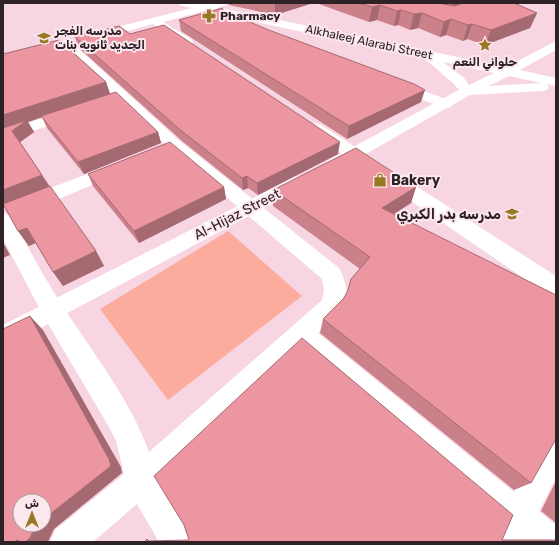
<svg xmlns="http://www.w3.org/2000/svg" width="559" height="545" font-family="Rubik,'Noto Sans Arabic',sans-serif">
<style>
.green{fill:#fbac9d}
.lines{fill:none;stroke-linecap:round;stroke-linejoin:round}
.street{fill:#fff;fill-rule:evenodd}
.secondary{fill:#fff;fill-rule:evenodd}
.wall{fill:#cb818a}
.shaded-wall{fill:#a56971}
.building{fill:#ec96a1;stroke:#a56971}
.labels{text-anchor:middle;stroke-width:4;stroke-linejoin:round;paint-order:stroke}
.far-poi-label{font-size:12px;font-weight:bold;fill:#2f2227;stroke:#fce7ef;text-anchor:start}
.far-street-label{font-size:12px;fill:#2f2227;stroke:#fce7ef}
.poi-label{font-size:14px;font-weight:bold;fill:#2f2227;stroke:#fce7ef;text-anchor:start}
.street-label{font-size:14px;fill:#2f2227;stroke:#fce7ef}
</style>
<rect width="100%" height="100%" fill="#f8d5e3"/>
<path class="green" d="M228,231L302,296L168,400L100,309Z"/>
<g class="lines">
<g class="street">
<path d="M211,3H228L227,5L163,22L191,39L193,42L191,45H183L153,24L94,40L90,38L88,36L90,34Z"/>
<path d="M66,40L70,41L181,142L339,268C356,300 341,311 318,333L514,492L546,438L556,433V478L539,511L556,525V542H487L498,519L301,349L161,483L190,530L195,542H159L137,504L93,542H50L55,530L124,474L116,441L109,427L44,317L3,239V213L10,215C27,245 43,276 62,305C93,353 130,399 149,452L322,300L324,290L322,279L169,148L62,47L60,44L62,41Z"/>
<path d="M397,81L451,101L453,104L451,107L446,108L441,107L392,88L390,85L392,82Z"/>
<path d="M72,108L77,110L80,113L77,116L3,141V131Z"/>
<path d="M315,123L321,125L556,276V297L548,295L309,131L307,128L309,125Z"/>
<path d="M117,163L123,164L126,168L123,172L35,209L28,210L21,209L18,204L21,199Z"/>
</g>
<g class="secondary">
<path d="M177,3H197L506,67L556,41V50L520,70L556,78V86L547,84L549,87L547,90L542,91L470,95L339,169L333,170L327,169L324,165L327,161L459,90L454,84L424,58L182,6ZM443,62L494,73L469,85L464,78ZM509,76L541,83L489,86Z"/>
<path d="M299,176L305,178L308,182L305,186L60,317L12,345L3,348V325L293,178Z"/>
</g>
</g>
<g class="wall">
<path d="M228,3H313L275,15L229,5Z"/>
<path d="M316,3H514L537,13L530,28L485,45L467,39L463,41L446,35L440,37L418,28L410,30L398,25L394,26L377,20L369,22Z"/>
<path d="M223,10L421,102L347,139L181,31L179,20Z"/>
<path d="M130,34L338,154L258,195L248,188L243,190L182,141L79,48L75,37Z"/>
<path d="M3,54L106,82L110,94L158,132L161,143L84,174L47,128L42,117L28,122L34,132L20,142L42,175L49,186L96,251L104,266L63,286L36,243L29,246L18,231L4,205L3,206Z"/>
<path d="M88,174L224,187L226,199L139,243L93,186Z"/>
<path d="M416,187L411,203L394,214L531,483L514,490L320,333L323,319L344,298L360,269L273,206V190Z"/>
<path d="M556,481V523L541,511Z"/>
</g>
<g class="shaded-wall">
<path d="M275,3H313L275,15Z"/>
<path d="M452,3H470L450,11Z"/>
<path d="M380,5L377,20L369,22L372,7Z"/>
<path d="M401,10L398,25L394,26L397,11Z"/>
<path d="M422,13L418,28L410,30L414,14Z"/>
<path d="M537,13L530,28L485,45L491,30Z"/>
<path d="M451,19L446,35L440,37L444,22Z"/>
<path d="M472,24L467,39L463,41L468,25Z"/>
<path d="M106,82L110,94L28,122L34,132L19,143L3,130V115Z"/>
<path d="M425,90L421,102L347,139L349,126Z"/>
<path d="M158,132L161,143L84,174L78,162Z"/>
<path d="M340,142L338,154L258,195L257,183Z"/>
<path d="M42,175L50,187L3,206V190Z"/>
<path d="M247,176L248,188L243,190L242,178Z"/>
<path d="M224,187L226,199L139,243L134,231Z"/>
<path d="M416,187L411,203L378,224L382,208Z"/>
<path d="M27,228L37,242L29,246L18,231Z"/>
<path d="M3,242L10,255L3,258Z"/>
<path d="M96,251L104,266L63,286L53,272Z"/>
<path d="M30,316L43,330L121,467L122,473L54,529L48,542H14L36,525H44Z"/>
</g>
<g class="building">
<path d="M359,3H437L455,6L463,3H514L537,13L491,30L472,24L468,25L451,19L444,22L422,13L414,14L401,10L397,11L380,5L372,7Z"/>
<path d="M222,8L223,10L266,29L414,84L425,90L349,126L179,20Z"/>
<path d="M164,25L340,142L257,183L247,176L242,178L179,129L75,37L119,26L130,34Z"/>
<path d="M59,40L106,82L3,115V54Z"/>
<path d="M116,92L158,132L78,162L41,116Z"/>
<path d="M27,120L12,131L42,175L3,190V128Z"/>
<path d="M170,142L224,187L134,231L88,174Z"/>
<path d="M356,148L416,187L382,208L556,295V439L531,483L323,319L344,298L348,290L351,279L370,257L273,190Z"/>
<path d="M50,186L96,251L53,272L27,228L18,231L3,204Z"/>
<path d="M30,316L109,459L111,466L44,519V501H20V525H36L30,538L25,542H19L18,540L14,542H3V329Z"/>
<path d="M302,338L513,515L502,540H556V542H144L147,539L149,541L189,540L184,525L154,476Z"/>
</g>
<defs>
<g id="pharmacy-bare" transform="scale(1.08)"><path d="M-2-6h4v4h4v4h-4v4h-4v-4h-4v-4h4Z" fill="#997923" stroke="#fce7ef" stroke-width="2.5" paint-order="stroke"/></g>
<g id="school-bare" transform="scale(1.08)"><path d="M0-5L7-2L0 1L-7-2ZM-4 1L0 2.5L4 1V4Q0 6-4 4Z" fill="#997923" stroke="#fce7ef" stroke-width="2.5" paint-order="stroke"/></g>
<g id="sight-bare" transform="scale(1.08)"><path d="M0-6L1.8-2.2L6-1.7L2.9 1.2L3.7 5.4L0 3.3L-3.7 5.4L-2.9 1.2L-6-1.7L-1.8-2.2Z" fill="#997923" stroke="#fce7ef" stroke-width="2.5" paint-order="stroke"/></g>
<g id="shop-bare" transform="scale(1.08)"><path d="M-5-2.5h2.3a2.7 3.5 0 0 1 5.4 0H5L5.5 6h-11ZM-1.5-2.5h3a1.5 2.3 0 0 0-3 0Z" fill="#997923" stroke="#fce7ef" stroke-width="2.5" paint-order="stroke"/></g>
</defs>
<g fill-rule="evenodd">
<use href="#pharmacy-bare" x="209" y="16"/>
<use href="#school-bare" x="44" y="38"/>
<use href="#sight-bare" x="485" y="45"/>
<use href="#shop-bare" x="380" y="180"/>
<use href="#school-bare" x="512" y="214"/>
</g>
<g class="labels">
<g class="far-poi-label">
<text x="220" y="20">Pharmacy</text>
<text x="55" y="35">مدرسه الفجر<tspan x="55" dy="14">الجديد ثانويه بنات</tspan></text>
<text x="485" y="66" text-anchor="middle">حلواني النعم</text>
</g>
<g class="far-street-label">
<text transform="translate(369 42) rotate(12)" y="4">Alkhaleej Alarabi Street</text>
</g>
<g class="poi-label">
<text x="391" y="185">Bakery</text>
<text x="501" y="219" text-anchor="end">مدرسه بدر الكبري</text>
</g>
<g class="street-label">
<text transform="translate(237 214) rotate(-27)" y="5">Al-Hijaz Street</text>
</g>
</g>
<rect width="559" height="545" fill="none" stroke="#2f2227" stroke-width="8"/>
<g transform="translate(32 513)"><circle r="19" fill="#fce7ef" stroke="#aa989f"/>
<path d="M0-3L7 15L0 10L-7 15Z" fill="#997923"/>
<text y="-6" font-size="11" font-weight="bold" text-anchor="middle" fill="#2f2227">ش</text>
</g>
</svg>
